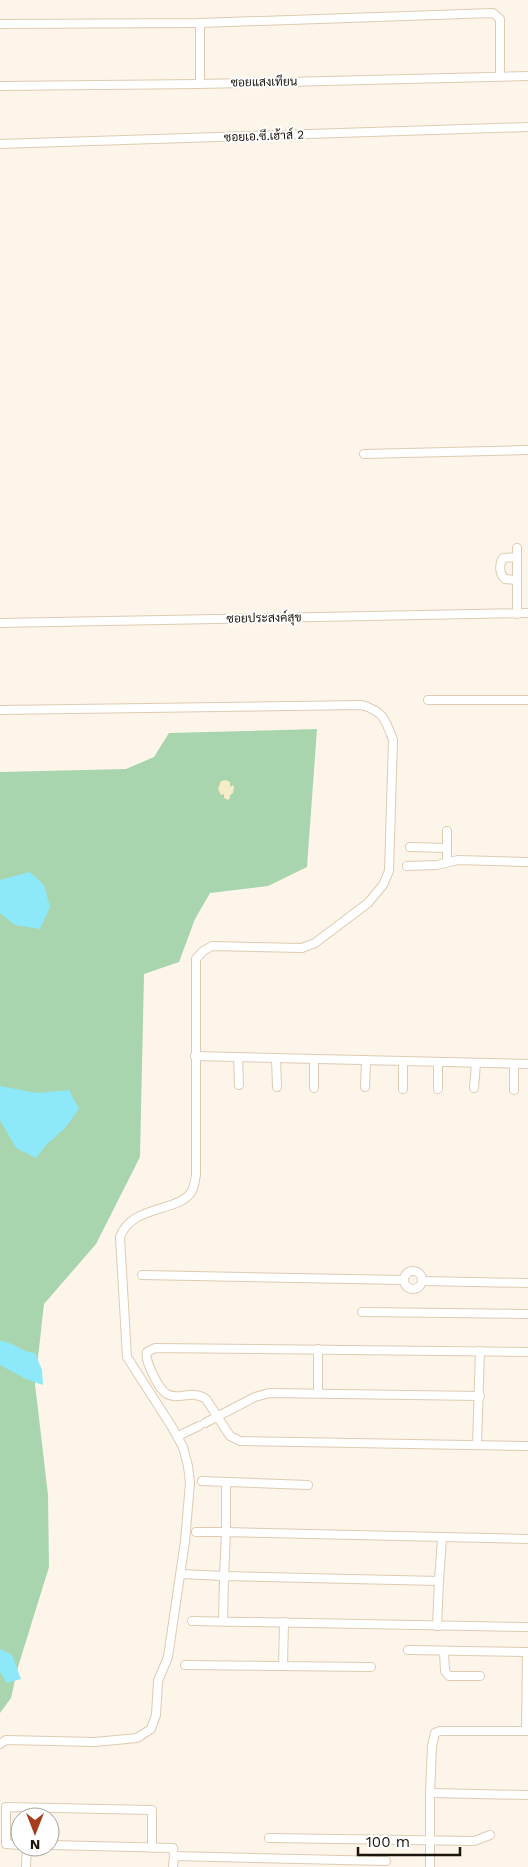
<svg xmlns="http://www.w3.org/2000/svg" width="528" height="1867" font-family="'Work Sans',Sarabun,sans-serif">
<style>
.green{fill:#a8d5ae}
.sand{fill:#f6edc7}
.water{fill:#8de8fa}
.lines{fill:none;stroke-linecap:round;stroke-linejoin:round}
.street-casing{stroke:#decbb2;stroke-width:10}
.street{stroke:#fff;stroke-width:8}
.labels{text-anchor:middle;stroke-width:4;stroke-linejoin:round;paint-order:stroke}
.street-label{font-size:12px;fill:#1c150c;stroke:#fff}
</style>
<rect width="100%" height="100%" fill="#fdf5ea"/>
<path class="green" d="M317,729L307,867L268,886L210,893L195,919L179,962L144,974L140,1157L96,1244L44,1304L35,1384L48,1495L49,1567L18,1667L11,1698L0,1713V772L126,769L154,757L169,733Z"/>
<path class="sand" d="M226,780L230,782V787L233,785L234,787L233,793L230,795V798L228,800L224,798V794L221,795L218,789L221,781Z"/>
<g class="water">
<path d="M30,872L44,885L50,907L40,929L15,925L0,913V880Z"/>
<path d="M0,1086L37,1093L69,1090L79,1109L65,1128L45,1146L36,1158L16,1148L0,1120Z"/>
<path d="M0,1341C13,1341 22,1353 35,1353L42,1370L43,1385L26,1379L0,1365Z"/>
<path d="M0,1649L12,1655L21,1679L7,1683L0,1672Z"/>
</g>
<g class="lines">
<g class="street-casing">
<g id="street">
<path d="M200,23V84"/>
<path d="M0,24L200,23L493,13L500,19V76"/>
<path d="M0,86L200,84L528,76"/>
<path d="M0,144L528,127"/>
<path d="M364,454L528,450"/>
<path d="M517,580L505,579C499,574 499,564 503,558L517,557"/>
<path d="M517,614V548"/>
<path d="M0,623L528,613"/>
<path d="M428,700H528"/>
<path d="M0,710L362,705C384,712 385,719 393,740L389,871L383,885L368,903L315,943L302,948L212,946L203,951L196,959V1175C195,1180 194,1187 192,1191C179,1213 132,1204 120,1237L127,1357L172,1427L183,1447L188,1466L190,1483L185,1541L168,1657L158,1681L156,1715L151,1729L137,1738L95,1742L6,1740L0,1744"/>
<path d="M447,831V862"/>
<path d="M410,847L447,848"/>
<path d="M407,866L437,865L458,860L528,862"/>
<path d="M195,1056L528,1064"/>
<path d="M238,1057L239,1085"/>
<path d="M276,1058L277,1087"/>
<path d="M403,1061V1089"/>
<path d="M438,1062V1089"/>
<path d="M365,1087L366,1060"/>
<path d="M314,1088V1059"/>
<path d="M474,1088L476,1063"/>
<path d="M514,1090V1064"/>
<circle cx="413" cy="1280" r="9"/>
<path d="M142,1275L404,1280"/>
<path d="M422,1281L528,1283"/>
<path d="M362,1312L528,1314"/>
<path d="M318,1349V1393"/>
<path d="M528,1352L155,1348L147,1352C144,1360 159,1390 167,1394C178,1401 192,1389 206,1399L230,1436L240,1441L528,1446"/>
<path d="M205,1423L255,1397L269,1393L480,1396"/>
<path d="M178,1436L199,1426"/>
<path d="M477,1445L480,1351"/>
<path d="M202,1481L308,1485"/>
<path d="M196,1532H226V1482"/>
<path d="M181,1574L224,1576L226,1532L528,1539"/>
<path d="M192,1621L528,1627"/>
<path d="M223,1621L224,1576L439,1581L442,1538"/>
<path d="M437,1626L439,1581"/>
<path d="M408,1650L528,1652"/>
<path d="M444,1651L445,1671L449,1676H480"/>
<path d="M185,1665L371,1667"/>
<path d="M283,1666L284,1622"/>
<path d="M526,1731L527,1652"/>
<path d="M430,1793L528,1795"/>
<path d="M269,1838L474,1841L490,1835"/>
<path d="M20,1845L6,1844V1807L152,1810V1848"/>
<path d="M50,1845L173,1848L174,1856L386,1861"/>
<path d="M26,1867L27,1847"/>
<path d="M173,1867L174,1856"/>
<path d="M430,1867V1793L432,1746L435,1733L440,1731H528"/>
</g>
</g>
<use href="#street" class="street"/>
</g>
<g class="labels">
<g class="street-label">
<text transform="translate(264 82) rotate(-1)" y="4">ซอยแสงเทียน</text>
<text transform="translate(264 136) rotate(-2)" y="4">ซอยเอ.ซี.เฮ้าส์ 2</text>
<text transform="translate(264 618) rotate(-1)" y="4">ซอยประสงค์สุข</text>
</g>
</g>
<g transform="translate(35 1832) rotate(180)"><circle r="24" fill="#ffffff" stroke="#a4a19e"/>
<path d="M0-4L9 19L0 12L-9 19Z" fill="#a63e1e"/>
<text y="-8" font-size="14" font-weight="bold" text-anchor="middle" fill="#1c150c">N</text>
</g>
<path d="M358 1847v8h102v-8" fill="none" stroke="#1c150c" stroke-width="2.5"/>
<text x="366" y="1847" font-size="15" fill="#1c150c" stroke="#ffffff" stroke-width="4" paint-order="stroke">100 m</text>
</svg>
